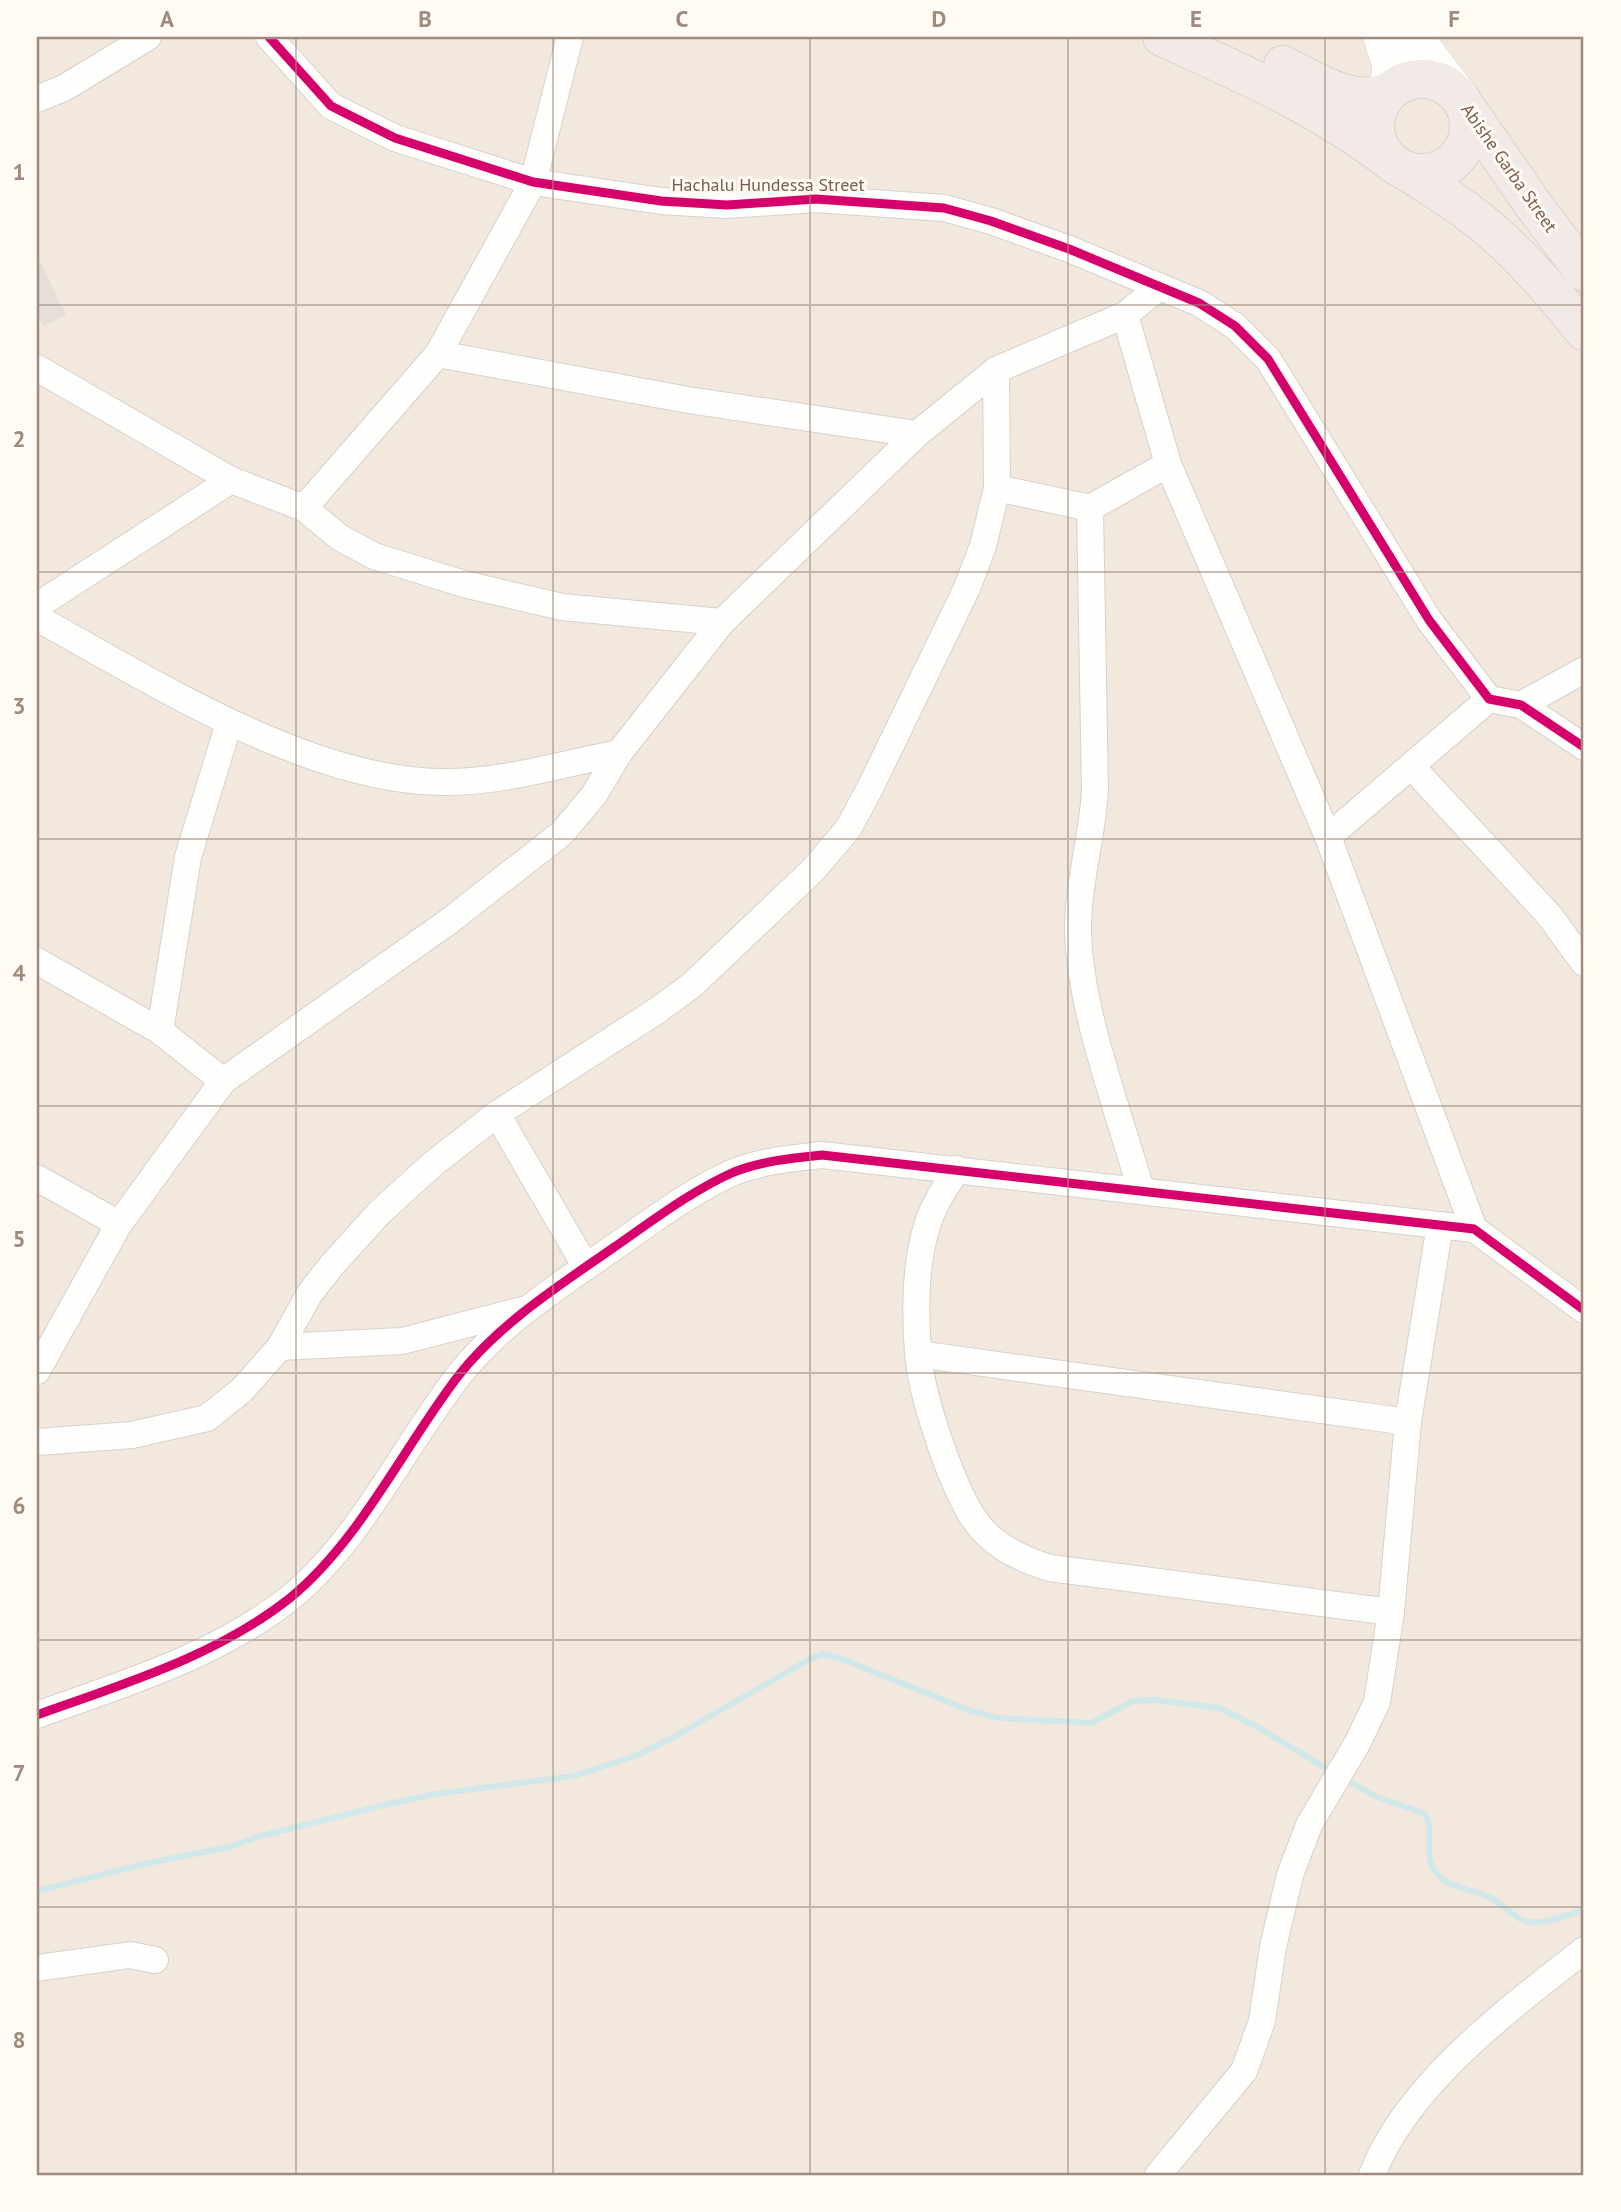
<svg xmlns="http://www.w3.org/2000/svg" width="1621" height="2212" font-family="'PT Sans',sans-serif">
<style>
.residential{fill:#f2e8de}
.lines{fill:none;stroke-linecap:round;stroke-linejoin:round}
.stream{stroke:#d0e8ea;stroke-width:6}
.building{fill:#e6ded7}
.street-casing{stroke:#d7d1cb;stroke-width:28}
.secondary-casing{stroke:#d9d2cb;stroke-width:38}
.highway-casing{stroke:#dad1cc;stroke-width:40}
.street{stroke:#fefefd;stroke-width:26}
.secondary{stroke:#fefefd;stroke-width:37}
.highway{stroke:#f2eae7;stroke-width:38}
.cycleway-casing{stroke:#fffaf3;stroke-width:13}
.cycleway{stroke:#d6006c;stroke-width:9}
.grid{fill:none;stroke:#9f8a7d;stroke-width:2;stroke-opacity:0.55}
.labels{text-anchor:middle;stroke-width:6;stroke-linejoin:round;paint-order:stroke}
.street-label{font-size:18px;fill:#7a5c4d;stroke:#fffaf3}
.neatline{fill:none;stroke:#9f8a7d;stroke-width:2.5}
.grid-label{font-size:23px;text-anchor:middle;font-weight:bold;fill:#9f8a7d}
</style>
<rect width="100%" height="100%" fill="#f9f5f0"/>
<rect class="residential" x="37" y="37" width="1547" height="2138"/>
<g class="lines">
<g class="stream">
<path d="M1343,1778L1375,1796L1425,1814C1435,1832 1424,1847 1432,1865C1442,1890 1471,1887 1491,1898C1506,1906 1513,1920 1532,1922C1549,1923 1568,1914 1584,1910"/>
<path d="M37,1891L148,1863L229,1847L257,1837L384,1805L435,1794L574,1776L635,1756L672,1738L808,1660L822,1654L842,1659L968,1710L999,1718L1091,1723L1133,1701L1155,1700L1219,1708L1256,1726L1334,1773"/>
</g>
</g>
<path class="building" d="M37,255L66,315L43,326L37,313Z"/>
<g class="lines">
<g class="street-casing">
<g id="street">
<path d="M269,37L331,106L395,138L533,182L661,201L727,205L816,199L944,208L991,221L1069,249L1199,303L1235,326L1268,359L1429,620L1489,699L1521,705L1584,747"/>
<path d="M37,99L64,88L148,37"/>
<path d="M1125,315L1168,464L1328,837L1474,1229"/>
<path d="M438,354L688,400L917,434"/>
<path d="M37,368L231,480L304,508L339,537L374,556L464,584L562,607L722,622"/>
<path d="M997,488L1090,508L1168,464"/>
<path d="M304,508L438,354L533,182L570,37"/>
<path d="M1090,508L1095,791C1092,838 1078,883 1078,930C1079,1008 1119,1113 1141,1190"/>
<path d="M37,606L231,480"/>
<path d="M37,618C152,681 308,781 442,782C501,783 561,764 619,753"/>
<path d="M1521,705L1584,670"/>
<path d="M1411,766L1549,915L1584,963"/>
<path d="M1328,837L1489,699"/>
<path d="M37,961L160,1031L223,1081"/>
<path d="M160,1031L188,857L229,723"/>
<path d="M497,1114L586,1267"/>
<path d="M957,1169C946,1187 933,1205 927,1226C915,1264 915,1313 918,1353C921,1395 954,1497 981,1528C999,1549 1024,1560 1050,1568L1391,1612"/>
<path d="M37,1178L119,1224"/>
<path d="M280,1347L402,1341L522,1310"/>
<path d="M918,1354L1408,1422"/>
<path d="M37,1371L119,1224L223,1081L448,922L562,833L594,795L619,753L722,622L917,434L996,370L1125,315L1158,288"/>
<path d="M37,1442L132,1435L207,1418L242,1390L280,1347L310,1293L332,1265L380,1212L434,1163L497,1114L658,1010L692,985L813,870L848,829L870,788L967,588L983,546L997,488L996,370"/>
<path d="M37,1715C123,1684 217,1656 290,1598C360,1541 404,1446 459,1375C500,1323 560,1285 613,1248C652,1221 691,1191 734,1172C762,1161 793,1158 822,1155L1474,1229L1584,1310"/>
<path d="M37,1968L130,1955L155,1960"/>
<path d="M1158,2175L1244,2071L1262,2021L1273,1947L1290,1875L1309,1825L1358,1742L1377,1702L1391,1612L1408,1422L1440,1225"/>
<path d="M1372,2175C1407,2084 1510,2008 1584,1950"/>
</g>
</g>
<g class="secondary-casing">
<g id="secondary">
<path d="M1382,37L1391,65L1388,92"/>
<path d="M1414,37L1460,97"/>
</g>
</g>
<g class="highway-casing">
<g id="highway">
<path d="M1162,37C1242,73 1320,107 1390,161"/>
<path d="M1283,65C1316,81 1352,107 1388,92"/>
<circle cx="1422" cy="126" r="47"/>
<path d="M1463,103L1532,203L1584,272"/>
<path d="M1405,170C1426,184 1448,197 1468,212C1513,245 1549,288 1584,331"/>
</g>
</g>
<use href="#street" class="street"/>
<use href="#secondary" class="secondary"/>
<use href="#highway" class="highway"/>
<g class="cycleway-casing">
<g id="cycleway">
<path d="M269,37L331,106L395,138L533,182L661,201L727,205L816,199L944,208L991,221L1069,249L1199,303L1235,326L1268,359L1429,620L1489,699L1521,705L1584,747"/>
<path d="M37,1715C123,1684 217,1656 290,1598C360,1541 404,1446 459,1375C500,1323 560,1285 613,1248C652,1221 691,1191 734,1172C762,1161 793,1158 822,1155L1474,1229L1584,1310"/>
</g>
</g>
<use href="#cycleway" class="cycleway"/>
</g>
<path class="grid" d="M296,37V2175M553,37V2175M810,37V2175M1068,37V2175M1325,37V2175M37,305H1584M37,572H1584M37,839H1584M37,1106H1584M37,1373H1584M37,1640H1584M37,1907H1584"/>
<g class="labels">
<g class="street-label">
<text transform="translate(1509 168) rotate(55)" y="6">Abishe Garba Street</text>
<text x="768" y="191">Hachalu Hundessa Street</text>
</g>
</g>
<rect width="1621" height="2212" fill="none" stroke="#fffaf3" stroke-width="77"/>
<rect x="38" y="38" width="1544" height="2136" class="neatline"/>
<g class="grid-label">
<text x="167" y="27">A</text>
<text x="425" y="27">B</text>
<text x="682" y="27">C</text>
<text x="939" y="27">D</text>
<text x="1196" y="27">E</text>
<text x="1454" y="27">F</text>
<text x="19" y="180">1</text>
<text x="19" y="447">2</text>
<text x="19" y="714">3</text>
<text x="19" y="981">4</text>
<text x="19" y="1247">5</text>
<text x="19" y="1514">6</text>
<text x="19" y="1781">7</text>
<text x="19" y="2048">8</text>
</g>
</svg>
